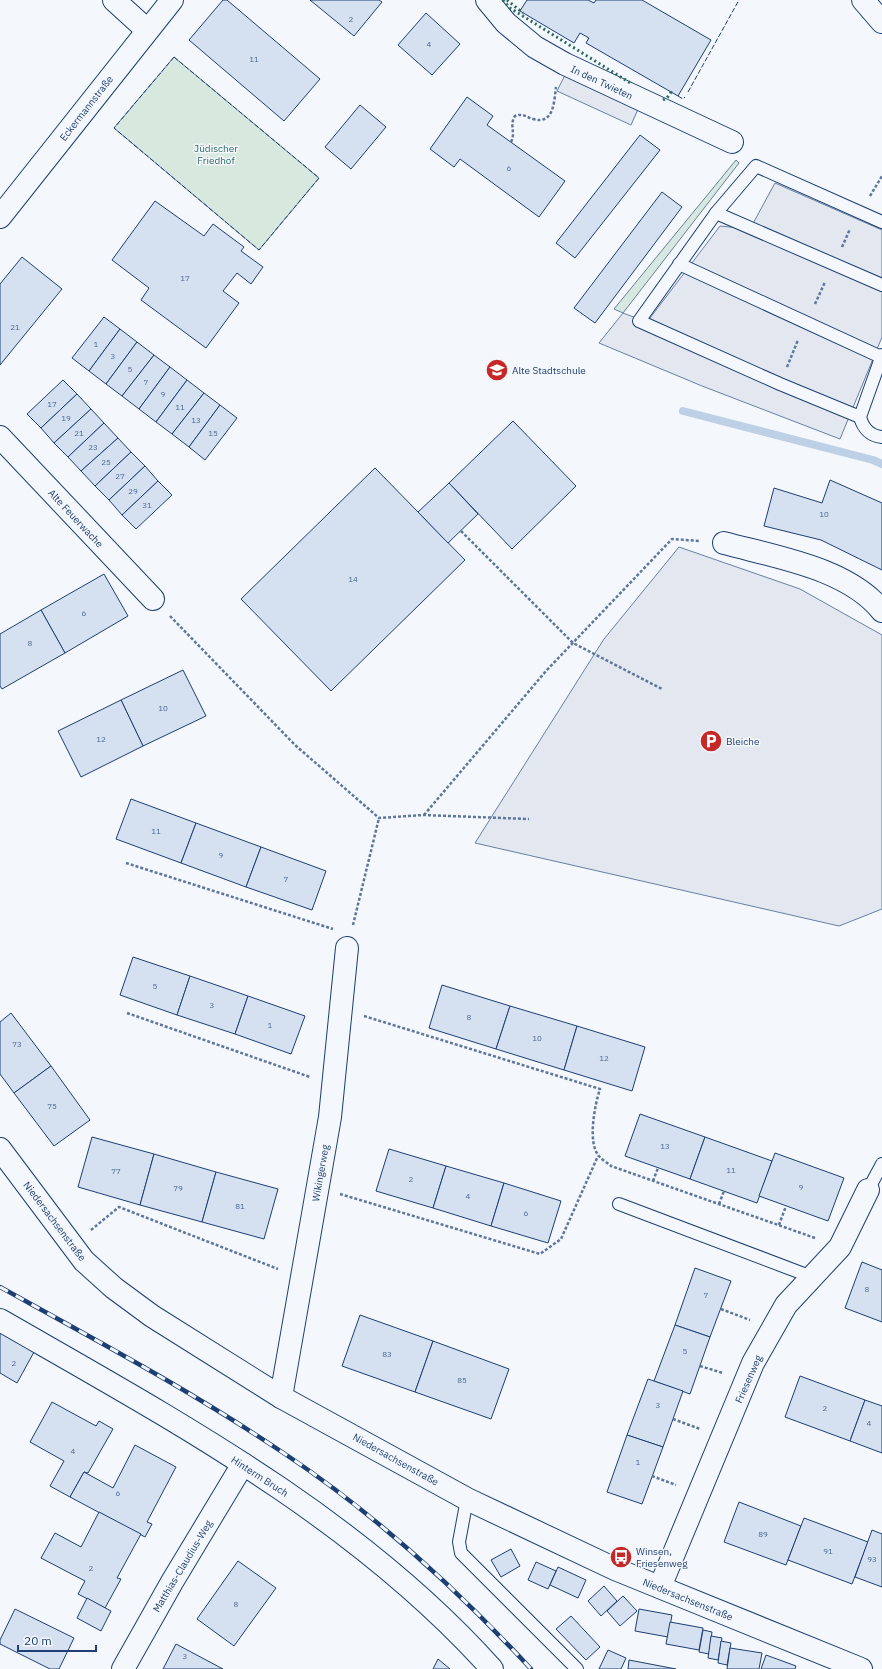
<svg xmlns="http://www.w3.org/2000/svg" width="882" height="1669" font-family="'IBM Plex Sans',sans-serif">
<style>
.green{fill:#d7e8df;stroke:#687fa3}
.parking{fill:#e3e8f0;stroke:#687fa3}
.lines{fill:none;stroke-linecap:round;stroke-linejoin:round}
.stream{stroke:#bed0e5;stroke-width:8}
.building{fill:#d5e0f0;stroke:#1d3f73}
.lane-casing{stroke:#1d3f73;stroke-width:14}
.street-casing{stroke:#1d3f73;stroke-width:24}
.secondary-casing{stroke:#1d3f73;stroke-width:24}
.path{stroke:#5e769c;stroke-width:2.5;stroke-dasharray:3 2;stroke-linecap:butt}
.lane{stroke:#f4f7fb;stroke-width:12}
.street{stroke:#f4f7fb;stroke-width:22}
.secondary{stroke:#f4f7fb;stroke-width:22}
.rail-casing{stroke:#1d3f73;stroke-width:4.5}
.rail{stroke:#f4f7fb;stroke-width:3;stroke-dasharray:9;stroke-linecap:butt}
.hedge{stroke:#2c6c60;stroke-width:3;stroke-dasharray:2 3;stroke-linecap:butt}
.fence{stroke:#1d3f73;stroke-width:1;stroke-dasharray:5 2;stroke-linecap:butt}
.labels{text-anchor:middle;stroke-width:3;stroke-linejoin:round;paint-order:stroke}
.number-label{font-size:8px;fill:#4b6792}
.street-label{font-size:10px;fill:#1d3f73;stroke:#f4f7fb}
.park-label{font-size:10px;fill:#2c6c60;stroke:#f4f7fb}
.poi-label{font-size:10px;fill:#1d3f73;stroke:#f4f7fb;text-anchor:start}
</style>
<rect width="100%" height="100%" fill="#f4f7fb"/>
<g class="green">
<path d="M174,57L319,178L259,250L114,128Z"/>
<path d="M736,160L739,163L623,313L614,309Z"/>
</g>
<g class="parking">
<path d="M566,73L639,107L631,125L557,91Z"/>
<path d="M775,183L882,230V337L840,439L702,386L599,343L623,313L647,322L720,226L750,229Z"/>
<path d="M679,547L800,589L882,635V909L839,926L475,843L604,639Z"/>
</g>
<g class="lines">
<path class="stream" d="M683,411L873,460L882,464"/>
</g>
<g class="building">
<path d="M223,0H227L320,79L284,121L189,40Z"/>
<path d="M310,0H379L382,2L354,36Z"/>
<path d="M527,0H588L594,3L596,0H642L711,40L678,96L586,43L589,38L580,33L574,43L520,11Z"/>
<path d="M426,13L460,44L432,75L398,45Z"/>
<path d="M467,97L493,116L487,125L565,181L539,217L460,159L454,167L430,149Z"/>
<path d="M360,105L386,127L351,169L325,147Z"/>
<path d="M640,135L660,150L575,258L556,243Z"/>
<path d="M662,192L682,207L595,323L574,308Z"/>
<path d="M155,201L204,236L213,224L244,247L241,251L263,267L251,284L237,273L223,291L239,303L206,348L141,300L149,288L112,260Z"/>
<path d="M22,257L62,289L0,365V284Z"/>
<path d="M104,317L120,329L89,371L72,358Z"/>
<path d="M120,329L137,342L106,384L89,371Z"/>
<path d="M137,342L154,355L122,396L106,384Z"/>
<path d="M154,355L170,367L139,409L122,396Z"/>
<path d="M170,367L187,380L156,422L139,409Z"/>
<path d="M63,380L77,394L41,428L27,414Z"/>
<path d="M187,380L204,393L172,434L156,422Z"/>
<path d="M204,393L220,405L189,447L172,434Z"/>
<path d="M77,394L91,409L54,443L41,428Z"/>
<path d="M220,405L237,418L205,460L189,447Z"/>
<path d="M91,409L104,423L68,457L54,443Z"/>
<path d="M513,421L576,486L512,549L449,483Z"/>
<path d="M104,423L118,438L81,471L68,457Z"/>
<path d="M118,438L131,452L95,486L81,471Z"/>
<path d="M131,452L145,466L109,500L95,486Z"/>
<path d="M145,466L158,481L122,515L109,500Z"/>
<path d="M375,468L465,560L331,691L241,599Z"/>
<path d="M830,480L882,503V570L821,540L764,526L774,488L822,503Z"/>
<path d="M158,481L172,495L136,529L122,515Z"/>
<path d="M449,483L478,514L448,543L418,512Z"/>
<path d="M104,574L128,616L65,653L41,610Z"/>
<path d="M41,610L65,653L2,689L0,686V634Z"/>
<path d="M183,670L206,716L143,746L121,700Z"/>
<path d="M121,700L143,746L81,777L58,731Z"/>
<path d="M131,799L196,823L181,863L116,839Z"/>
<path d="M196,823L261,847L246,887L181,863Z"/>
<path d="M261,847L326,871L312,910L246,887Z"/>
<path d="M133,957L190,976L177,1015L120,995Z"/>
<path d="M190,976L248,996L235,1034L177,1015Z"/>
<path d="M442,985L510,1006L496,1049L429,1028Z"/>
<path d="M248,996L305,1016L291,1054L235,1034Z"/>
<path d="M510,1006L577,1026L564,1070L496,1049Z"/>
<path d="M11,1013L51,1066L14,1093L0,1074V1022Z"/>
<path d="M577,1026L645,1047L632,1091L564,1070Z"/>
<path d="M51,1066L90,1120L54,1146L14,1093Z"/>
<path d="M640,1114L705,1137L690,1179L625,1156Z"/>
<path d="M92,1137L154,1154L140,1205L78,1187Z"/>
<path d="M705,1137L772,1161L757,1203L690,1179Z"/>
<path d="M389,1149L446,1166L433,1208L376,1191Z"/>
<path d="M775,1153L844,1178L828,1221L759,1196Z"/>
<path d="M154,1154L216,1172L202,1222L140,1205Z"/>
<path d="M446,1166L504,1183L491,1226L433,1208Z"/>
<path d="M216,1172L278,1189L264,1239L202,1222Z"/>
<path d="M504,1183L561,1201L548,1243L491,1226Z"/>
<path d="M862,1262L882,1270V1322L845,1308Z"/>
<path d="M695,1268L731,1281L710,1337L675,1325Z"/>
<path d="M360,1315L433,1341L415,1392L342,1366Z"/>
<path d="M675,1325L710,1337L690,1394L654,1381Z"/>
<path d="M0,1333L34,1352L17,1383L0,1373Z"/>
<path d="M433,1341L509,1369L491,1419L415,1392Z"/>
<path d="M800,1376L865,1400L850,1441L785,1417Z"/>
<path d="M648,1379L683,1391L663,1447L627,1435Z"/>
<path d="M865,1400L882,1406V1453L850,1441Z"/>
<path d="M52,1402L96,1426L99,1421L113,1429L88,1473L84,1472L70,1497L50,1486L64,1461L30,1442Z"/>
<path d="M627,1435L663,1447L642,1504L607,1492Z"/>
<path d="M135,1445L176,1467L147,1522L152,1524L145,1537L70,1497L84,1472L113,1488Z"/>
<path d="M739,1502L801,1526L786,1565L724,1542Z"/>
<path d="M99,1512L141,1534L117,1578L121,1579L105,1608L78,1594L85,1581L41,1558L55,1533L81,1547Z"/>
<path d="M804,1518L868,1542L852,1584L788,1560Z"/>
<path d="M872,1530L882,1534V1587L855,1577Z"/>
<path d="M511,1549L520,1566L501,1577L491,1560Z"/>
<path d="M238,1561L276,1588L234,1646L197,1619Z"/>
<path d="M536,1562L556,1571L548,1589L528,1580Z"/>
<path d="M558,1567L586,1580L578,1598L550,1585Z"/>
<path d="M604,1586L617,1601L601,1616L588,1601Z"/>
<path d="M623,1596L637,1611L620,1626L607,1611Z"/>
<path d="M87,1598L111,1611L101,1631L77,1618Z"/>
<path d="M15,1609L74,1638L59,1669H50L0,1644V1640Z"/>
<path d="M639,1609L672,1615L668,1637L635,1631Z"/>
<path d="M571,1616L600,1647L586,1660L556,1629Z"/>
<path d="M670,1622L703,1628L699,1650L666,1644Z"/>
<path d="M703,1630L712,1632L709,1654L699,1652Z"/>
<path d="M711,1636L722,1638L718,1660L708,1658Z"/>
<path d="M721,1641L731,1643L727,1665L718,1663Z"/>
<path d="M176,1644L223,1669H163Z"/>
<path d="M730,1648L762,1653L759,1669H727Z"/>
<path d="M608,1650L626,1658L621,1669H599Z"/>
<path d="M766,1655L796,1666L795,1669H761Z"/>
<path d="M438,1659L450,1669H433Z"/>
<path d="M629,1660L676,1669H628Z"/>
</g>
<g class="lines">
<g class="lane-casing">
<g id="lane">
<path d="M716,213L882,285"/>
<path d="M882,222L756,166L716,213L639,321L780,384L860,417L882,355"/>
<path d="M679,264L881,357"/>
<path d="M860,417C863,428 870,436 882,437"/>
<path d="M868,1190L882,1164"/>
<path d="M619,1204L812,1277"/>
<path d="M467,1499L459,1542L461,1553L577,1669"/>
</g>
</g>
<g class="street-casing">
<g id="street">
<path d="M114,0L147,30"/>
<path d="M487,0L506,23L535,47L565,64L732,142"/>
<path d="M0,217L172,0"/>
<path d="M0,437L153,599"/>
<path d="M724,543C775,557 848,568 882,611"/>
<path d="M0,1149L84,1261L114,1288L152,1316L281,1397L467,1499L615,1569L861,1669"/>
<path d="M0,1320C174,1420 357,1518 492,1669"/>
<path d="M281,1397L330,1117L347,948"/>
<path d="M660,1587L753,1363L786,1305L840,1247L868,1190"/>
<path d="M123,1669L172,1582L243,1464"/>
</g>
</g>
<g class="secondary-casing">
<path id="secondary" d="M863,0L882,22"/>
</g>
<g class="path">
<path d="M511,142C516,133 509,125 515,116C523,113 526,117 533,119C554,125 554,102 556,87"/>
<path d="M870,196L882,176"/>
<path d="M842,247L850,229"/>
<path d="M815,304L825,282"/>
<path d="M787,367L798,340"/>
<path d="M461,531L573,643L662,689"/>
<path d="M170,616L295,745L379,818L423,815L529,819"/>
<path d="M424,815L546,671L672,539L700,541"/>
<path d="M126,863L333,929"/>
<path d="M353,925L379,818"/>
<path d="M127,1013L310,1077"/>
<path d="M364,1016L600,1089C595,1104 587,1143 599,1156C602,1160 608,1163 611,1166L815,1238"/>
<path d="M653,1181L658,1168"/>
<path d="M340,1194L540,1254L561,1239L598,1156"/>
<path d="M719,1204L724,1191"/>
<path d="M779,1225L786,1206"/>
<path d="M91,1230L119,1207L278,1269"/>
<path d="M721,1309L750,1320"/>
<path d="M700,1366L723,1373"/>
<path d="M673,1419L700,1429"/>
<path d="M652,1476L676,1485"/>
</g>
<use href="#lane" class="lane"/>
<use href="#street" class="street"/>
<use href="#secondary" class="secondary"/>
<g class="rail-casing">
<path id="rail" d="M0,1287C96,1340 193,1392 285,1454C375,1514 457,1589 531,1669"/>
</g>
<use href="#rail" class="rail"/>
<g class="hedge">
<path d="M503,0L510,8L632,84"/>
<path d="M507,0L523,13"/>
<path d="M663,100L667,98L671,92L669,90"/>
</g>
<g class="fence">
<path d="M174,57L319,178L259,250L114,128Z"/>
<path d="M688,92L739,0"/>
<path d="M678,96L683,99L685,97"/>
</g>
</g>
<defs>
<g id="school-disc" transform="scale(1.15)"><circle r="9.5" fill="#c62828" stroke="#f4f7fb"/><path d="M0-5L7-2L0 1L-7-2ZM-4 1L0 2.5L4 1V4Q0 6-4 4Z" fill="#fff"/></g>
<g id="parking-disc" transform="scale(1.15)"><circle r="9.5" fill="#c62828" stroke="#f4f7fb"/><path d="M-3.5-5.5H1a3.5 3.5 0 0 1 0 7H-1V5.5H-3.5ZM-1-3.4V-.6H.8a1.4 1.4 0 0 0 0-2.8Z" fill="#fff"/></g>
<g id="bus-disc" transform="scale(1.15)"><circle r="9.5" fill="#c62828" stroke="#f4f7fb"/><path d="M-5-6H5V4H4V6H2V4H-2V6H-4V4H-5ZM-3.5-4V0h7V-4ZM-3.5 1.2v1.5H-2V1.2ZM2 1.2v1.5H3.5V1.2Z" fill="#fff"/></g>
</defs>
<g fill-rule="evenodd">
<use href="#school-disc" x="497" y="370"/>
<use href="#parking-disc" x="711" y="741"/>
<use href="#bus-disc" x="621" y="1557"/>
</g>
<g class="labels">
<g class="number-label">
<text x="351" y="22">2</text>
<text x="429" y="47">4</text>
<text x="254" y="62">11</text>
<text x="509" y="171">6</text>
<text x="185" y="281">17</text>
<text x="15" y="330">21</text>
<text x="96" y="347">1</text>
<text x="113" y="359">3</text>
<text x="130" y="372">5</text>
<text x="146" y="385">7</text>
<text x="163" y="397">9</text>
<text x="52" y="407">17</text>
<text x="180" y="410">11</text>
<text x="66" y="421">19</text>
<text x="196" y="423">13</text>
<text x="79" y="436">21</text>
<text x="213" y="436">15</text>
<text x="93" y="450">23</text>
<text x="106" y="465">25</text>
<text x="120" y="479">27</text>
<text x="133" y="494">29</text>
<text x="147" y="508">31</text>
<text x="824" y="517">10</text>
<text x="353" y="582">14</text>
<text x="84" y="616">6</text>
<text x="30" y="646">8</text>
<text x="163" y="711">10</text>
<text x="101" y="742">12</text>
<text x="156" y="834">11</text>
<text x="221" y="858">9</text>
<text x="286" y="882">7</text>
<text x="155" y="989">5</text>
<text x="212" y="1008">3</text>
<text x="469" y="1020">8</text>
<text x="270" y="1028">1</text>
<text x="537" y="1041">10</text>
<text x="17" y="1047">73</text>
<text x="604" y="1061">12</text>
<text x="52" y="1109">75</text>
<text x="665" y="1149">13</text>
<text x="731" y="1173">11</text>
<text x="116" y="1174">77</text>
<text x="411" y="1182">2</text>
<text x="801" y="1190">9</text>
<text x="178" y="1191">79</text>
<text x="468" y="1199">4</text>
<text x="240" y="1209">81</text>
<text x="526" y="1216">6</text>
<text x="867" y="1292">8</text>
<text x="706" y="1298">7</text>
<text x="685" y="1354">5</text>
<text x="387" y="1357">83</text>
<text x="14" y="1366">2</text>
<text x="462" y="1383">85</text>
<text x="658" y="1408">3</text>
<text x="825" y="1411">2</text>
<text x="869" y="1426">4</text>
<text x="73" y="1454">4</text>
<text x="638" y="1465">1</text>
<text x="118" y="1496">6</text>
<text x="763" y="1537">89</text>
<text x="828" y="1554">91</text>
<text x="872" y="1562">93</text>
<text x="91" y="1571">2</text>
<text x="236" y="1607">8</text>
<text x="185" y="1659">3</text>
</g>
<g class="street-label">
<text transform="translate(602 82) rotate(25)" y="4">In den Twieten</text>
<text transform="translate(86 108) rotate(-52)" y="4">Eckermannstraße</text>
<text transform="translate(76 518) rotate(47)" y="4">Alte Feuerwache</text>
<text transform="translate(320 1173) rotate(-80)" y="4">Wikingerweg</text>
<text transform="translate(55 1221) rotate(53)" y="4">Niedersachsenstraße</text>
<text transform="translate(748 1379) rotate(-66)" y="4">Friesenweg</text>
<text transform="translate(396 1459) rotate(29)" y="4">Niedersachsenstraße</text>
<text transform="translate(260 1476) rotate(33)" y="4">Hinterm Bruch</text>
<text transform="translate(182 1566) rotate(-59)" y="4">Matthias-Claudius-Weg</text>
<text transform="translate(688 1599) rotate(22)" y="4">Niedersachsenstraße</text>
</g>
<g class="park-label">
<text x="216" y="152">Jüdischer<tspan x="216" dy="12">Friedhof</tspan></text>
</g>
<g class="poi-label">
<text x="512" y="374">Alte Stadtschule</text>
<text x="726" y="745">Bleiche</text>
<text x="636" y="1555">Winsen,<tspan x="636" dy="12">Friesenweg</tspan></text>
</g>
</g>
<path d="M18 1645v6h78v-6" fill="none" stroke="#1d3f73" stroke-width="2"/>
<text x="24" y="1645" font-size="12" fill="#1d3f73" stroke="#f4f7fb" stroke-width="3" paint-order="stroke">20 m</text>
</svg>
